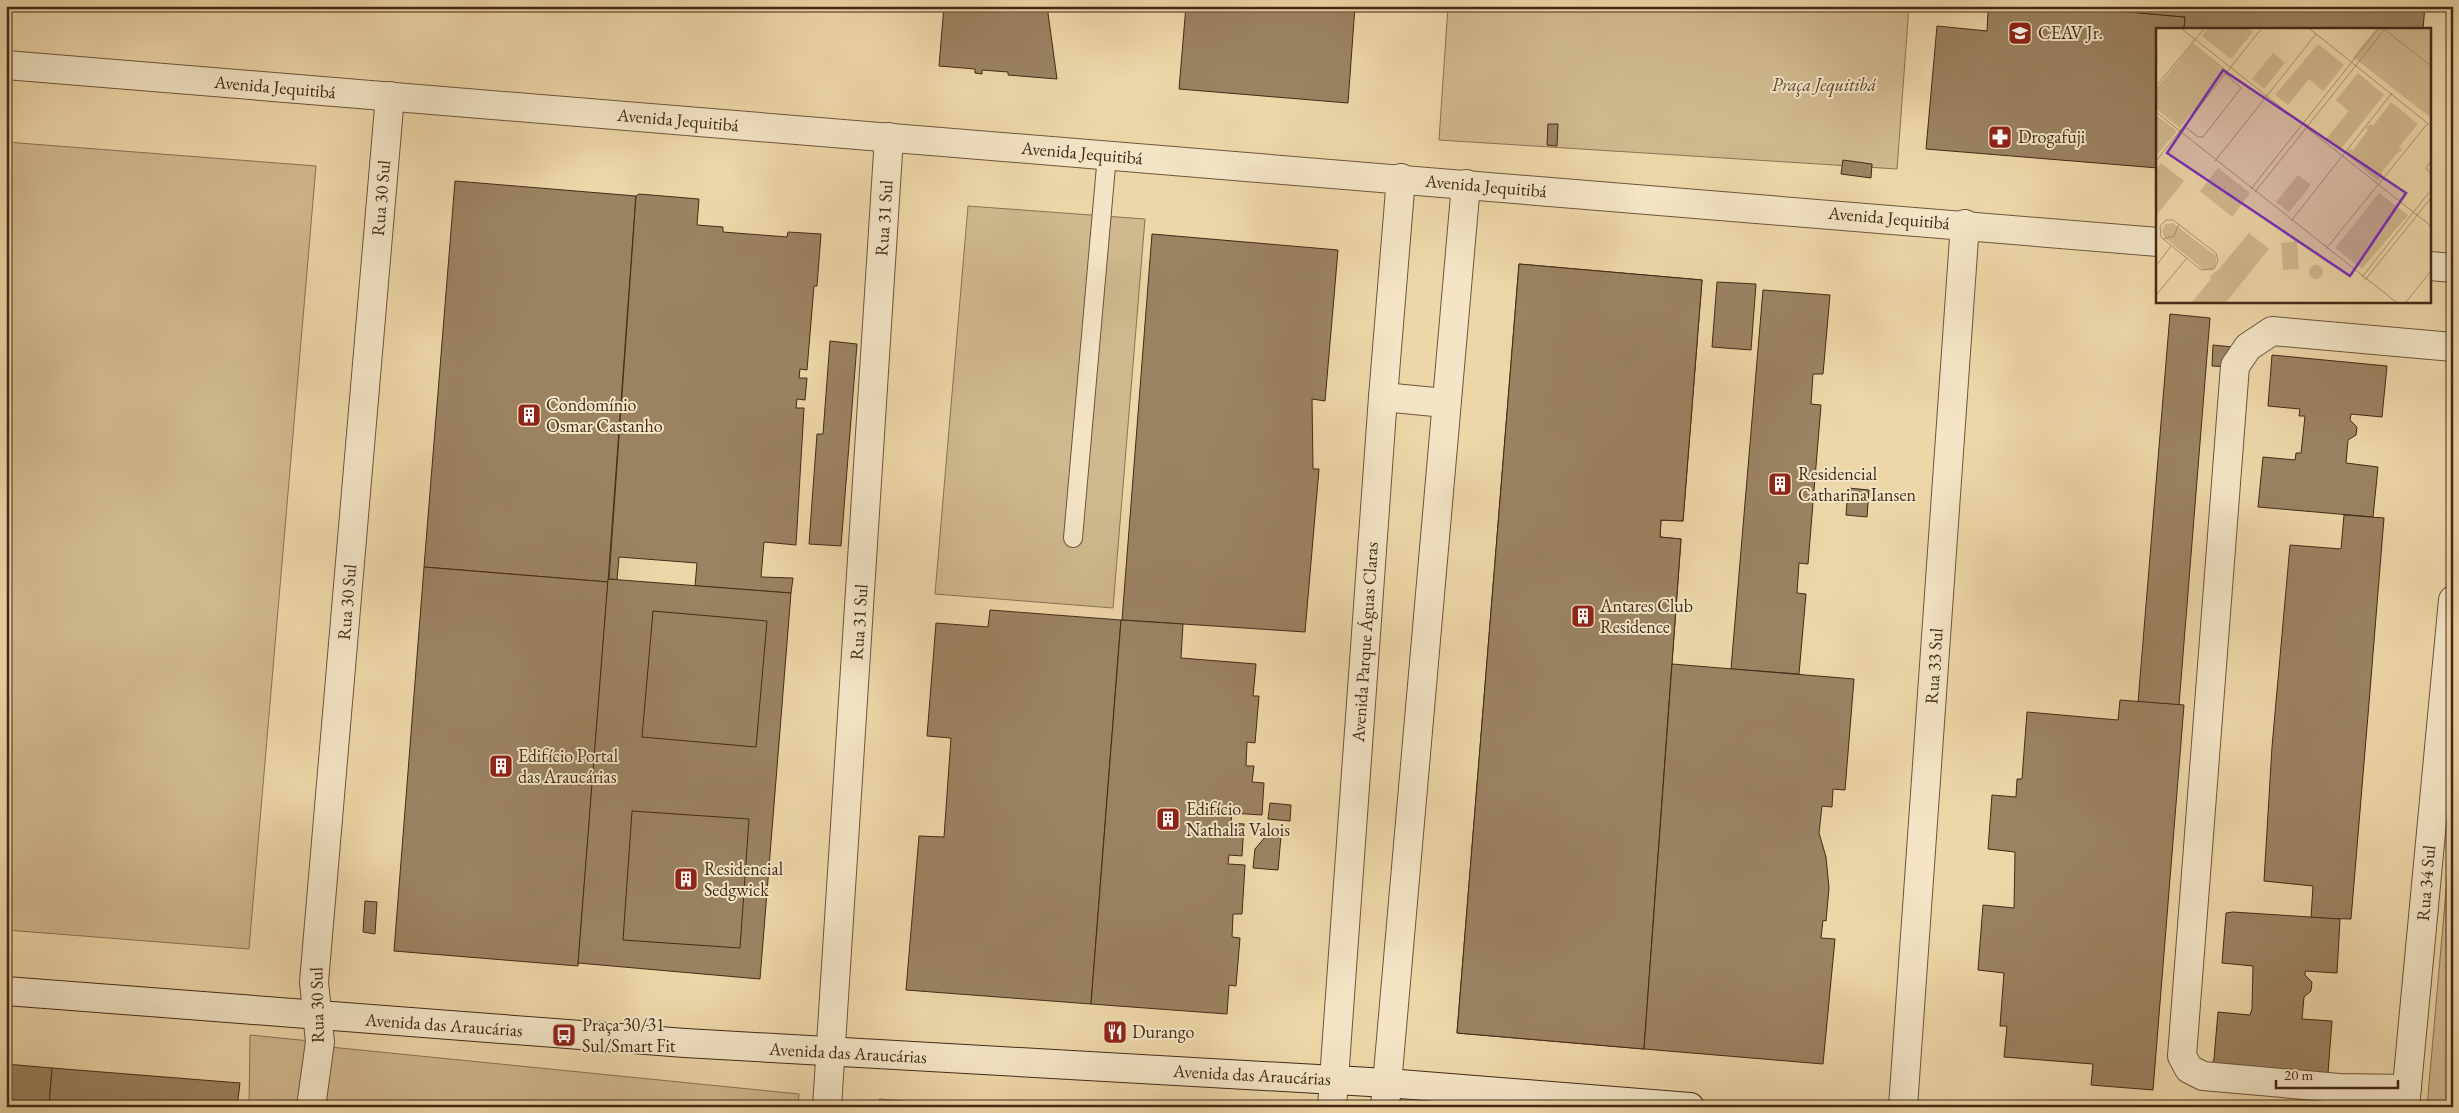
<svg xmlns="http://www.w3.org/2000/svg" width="2459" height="1113" font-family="'EB Garamond',serif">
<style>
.green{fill:#d0b98f;stroke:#8a7153}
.building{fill:#9b8362;stroke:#432917;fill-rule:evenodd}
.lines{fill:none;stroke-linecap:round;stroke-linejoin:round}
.service-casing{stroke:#6e543b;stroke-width:20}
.minor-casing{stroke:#6e543b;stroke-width:30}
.tertiary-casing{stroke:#6e543b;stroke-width:30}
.secondary-casing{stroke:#432917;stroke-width:30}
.service{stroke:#f3e5c6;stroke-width:18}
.minor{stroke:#f3e5c6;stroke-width:28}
.tertiary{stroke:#f3e5c6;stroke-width:28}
.secondary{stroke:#f3e5c6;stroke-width:28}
.labels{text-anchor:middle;stroke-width:4;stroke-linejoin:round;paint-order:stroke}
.poi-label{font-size:18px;fill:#432917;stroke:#f3e5c6;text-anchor:start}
.park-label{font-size:18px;font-style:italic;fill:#5f462f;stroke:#f3e5c6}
.street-label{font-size:18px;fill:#432917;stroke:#f3e5c6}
.inset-road{fill:none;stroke:#a9916e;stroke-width:1}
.view{fill:#7b2cbf;fill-opacity:0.15;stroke:#7b2cbf;stroke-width:2.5}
.inset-edge{fill:none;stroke:#432917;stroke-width:2.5}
</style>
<rect width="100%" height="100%" fill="#edd7a8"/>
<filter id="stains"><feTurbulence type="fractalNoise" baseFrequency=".004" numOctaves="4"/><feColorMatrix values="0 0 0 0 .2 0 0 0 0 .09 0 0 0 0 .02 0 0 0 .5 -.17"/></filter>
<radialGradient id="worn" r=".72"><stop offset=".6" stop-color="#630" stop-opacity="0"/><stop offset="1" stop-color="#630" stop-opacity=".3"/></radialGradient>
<g class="green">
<path d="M1448,6H1909L1897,169L1439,140Z"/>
<path d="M6,142L316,166L249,949L6,930Z"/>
<path d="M968,206L1145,219L1113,608L935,594Z"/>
<path d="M2453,811V1107H2427Z"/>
<path d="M250,1035L320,1042L311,1107H249Z"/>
<path d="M330,1047L799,1094L798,1107H326Z"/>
<path d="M879,1099L983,1107H878Z"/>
</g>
<g class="building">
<path d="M944,6H1047L1057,79L1008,75V72L982,70V74L975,73V69L939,66Z"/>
<path d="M1186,6H1355L1348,103L1179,89Z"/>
<path d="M1997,6H2118L2117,11L2185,17L2184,29H2158V168L1926,149L1937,26L1987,31L1988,11L1996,12Z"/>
<path d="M2118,6H2425L2423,29H2184L2185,17L2117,11Z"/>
<path d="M1548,124H1558L1557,146L1547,145Z"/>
<path d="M1843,160L1872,164L1871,178L1841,174Z"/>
<path d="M455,181L636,196L608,582L424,567Z"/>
<path d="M639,194L699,199L697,225L723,227V232L787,237L788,232L821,234L817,286H814L807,370L800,369L799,378H807L805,400L797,399L796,408H804L796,545L764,542L761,577L793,578L791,593L695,586L697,563L619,557L617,580L609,579L636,196Z"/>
<path d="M1152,234L1338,250L1325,401L1312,399L1313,469H1319L1305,632L1122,620Z"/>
<path d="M1519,264L1702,280L1683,521L1661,520L1660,537L1681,539L1644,1049L1457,1033ZM1538,302L1676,315L1661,461L1524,448Z"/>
<path d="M1519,264L1702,280L1683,521L1661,520L1660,537L1681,539L1644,1049L1457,1033Z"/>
<path d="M1717,282L1756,284L1751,350L1712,347Z"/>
<path d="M1763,290L1830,295L1823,374H1813L1811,404L1821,405L1808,564L1799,563L1797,593L1806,594L1799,674L1731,669Z"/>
<path d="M2170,314L2210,318L2179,705L2138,702Z"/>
<path d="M830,341L857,344L841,546L809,544L817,434H823Z"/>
<path d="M2213,345L2233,347L2231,367L2212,366Z"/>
<path d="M2272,355L2387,366L2382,417L2351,414L2350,420L2357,427L2356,435L2348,440L2346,463L2378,467L2373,517L2258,507L2263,457L2295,460L2296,453H2301L2305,416H2299L2300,409L2268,406Z"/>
<path d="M1848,488L1869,490L1867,517L1846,515Z"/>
<path d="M2344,515L2384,518L2369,703L2351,919L2311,918L2313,886L2264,881L2272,747L2290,545L2341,549Z"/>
<path d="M424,567L608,582L578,966L394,951Z"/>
<path d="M608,579L791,593L760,979L578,963Z"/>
<path d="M990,610L1121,620L1091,1004L906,990L919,836L944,837L951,738L927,736L936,623L988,627Z"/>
<path d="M653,611L767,621L756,747L642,737Z"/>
<path d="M1121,620L1183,624L1181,658L1256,664L1253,696H1259L1255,743L1247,742L1246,766H1254L1252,782L1264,783L1262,815L1232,813L1231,823L1244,824L1242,856L1229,855L1228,864L1245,865L1242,914H1233L1232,937L1240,938L1236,986L1229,985L1227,1014L1091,1004Z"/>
<path d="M1672,664L1854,679L1845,790L1833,789L1832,807L1822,806L1819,833L1826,857L1829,888L1826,921L1823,920L1821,938L1835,939L1823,1064L1644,1049Z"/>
<path d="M2120,700L2184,705L2153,1090L2091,1085L2093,1064L2004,1057L2007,1026H2000L2004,973L1978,970L1983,905L2014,908L2015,852L1988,849L1992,795L2016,797L2017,779H2022L2027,712L2118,720Z"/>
<path d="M1270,803L1291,805L1290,821L1268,819Z"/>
<path d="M632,811L749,819L740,948L623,940Z"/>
<path d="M1266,836H1281L1278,870L1253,868L1255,849Z"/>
<path d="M365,901L377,902L375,934L363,932Z"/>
<path d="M2233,912L2340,919L2337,973L2305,971V975L2312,982L2311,991L2304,997L2302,1019L2332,1021L2328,1073L2212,1064L2214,1059L2218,1012L2250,1015L2252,1009L2253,966L2222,963L2226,913Z"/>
<path d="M6,1064L52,1068L49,1107H6Z"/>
<path d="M52,1068L240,1083L237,1107H49Z"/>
</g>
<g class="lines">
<g class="service-casing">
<path id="service" d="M1073,538L1107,155"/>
</g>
<g class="minor-casing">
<g id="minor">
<path d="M2407,1089L2339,1088L2203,1076L2189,1069L2182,1056L2235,366L2248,347L2272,331L2453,347"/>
<path d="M311,1107L320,1042L314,982L390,96"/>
<path d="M827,1107L889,137"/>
<path d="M1903,1107L1965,224"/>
<path d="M2405,1107L2453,600"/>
</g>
</g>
<g class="tertiary-casing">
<g id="tertiary">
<path d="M6,65L2158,242"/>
<path d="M2430,266L2453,268"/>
<path d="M1383,397L1445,403"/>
<path d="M1332,1107L1383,397L1401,178"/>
<path d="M1385,1107L1466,184"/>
</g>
</g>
<g class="secondary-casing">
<path id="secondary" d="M6,991L685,1043L1387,1083L1690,1107"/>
</g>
<use href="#service" class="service"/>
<use href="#minor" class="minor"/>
<use href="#tertiary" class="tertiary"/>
<use href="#secondary" class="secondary"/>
</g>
<defs>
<g id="school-square" transform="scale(1.25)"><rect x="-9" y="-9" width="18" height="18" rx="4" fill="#8f2418" stroke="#f3e5c6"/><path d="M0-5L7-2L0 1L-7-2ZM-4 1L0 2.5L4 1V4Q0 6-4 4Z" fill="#fff"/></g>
<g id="pharmacy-square" transform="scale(1.25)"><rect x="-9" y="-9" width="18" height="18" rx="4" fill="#8f2418" stroke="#f3e5c6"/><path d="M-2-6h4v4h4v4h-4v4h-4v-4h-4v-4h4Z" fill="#fff"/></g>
<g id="building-square" transform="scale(1.25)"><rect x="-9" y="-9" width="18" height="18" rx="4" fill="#8f2418" stroke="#f3e5c6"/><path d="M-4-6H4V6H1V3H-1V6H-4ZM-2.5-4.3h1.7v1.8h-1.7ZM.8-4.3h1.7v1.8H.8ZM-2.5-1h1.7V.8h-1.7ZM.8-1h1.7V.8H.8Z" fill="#fff"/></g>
<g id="restaurant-square" transform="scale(1.25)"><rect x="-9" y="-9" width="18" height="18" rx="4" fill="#8f2418" stroke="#f3e5c6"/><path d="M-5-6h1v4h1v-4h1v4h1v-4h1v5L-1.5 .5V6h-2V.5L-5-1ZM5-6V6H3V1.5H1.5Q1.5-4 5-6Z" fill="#fff"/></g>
<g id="bus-square" transform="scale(1.25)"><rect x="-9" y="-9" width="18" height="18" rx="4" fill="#8f2418" stroke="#f3e5c6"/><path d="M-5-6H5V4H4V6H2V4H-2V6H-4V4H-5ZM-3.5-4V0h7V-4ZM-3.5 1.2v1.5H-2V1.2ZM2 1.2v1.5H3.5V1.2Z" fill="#fff"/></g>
</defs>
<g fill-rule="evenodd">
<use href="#school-square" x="2020" y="33"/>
<use href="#pharmacy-square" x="2000" y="137"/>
<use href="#building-square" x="529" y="415"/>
<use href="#building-square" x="1780" y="484"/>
<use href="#building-square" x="1583" y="616"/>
<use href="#building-square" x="501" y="766"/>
<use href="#building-square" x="1168" y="819"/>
<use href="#building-square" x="686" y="879"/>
<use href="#restaurant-square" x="1115" y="1032"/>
<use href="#bus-square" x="564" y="1035"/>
</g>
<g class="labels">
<g class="poi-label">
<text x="2038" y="39">CEAV Jr.</text>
<text x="2018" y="143">Drogafuji</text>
<text x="546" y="411">Condomínio<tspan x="546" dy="21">Osmar Castanho</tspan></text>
<text x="1798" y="480">Residencial<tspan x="1798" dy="21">Catharina Iansen</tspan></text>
<text x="1600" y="612">Antares Club<tspan x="1600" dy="21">Residence</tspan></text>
<text x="518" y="762">Edifício Portal<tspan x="518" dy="21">das Araucárias</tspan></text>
<text x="1186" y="815">Edifício<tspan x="1186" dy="21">Nathalia Valois</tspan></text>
<text x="704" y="875">Residencial<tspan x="704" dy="21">Sedgwick</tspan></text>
<text x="582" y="1031">Praça 30/31<tspan x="582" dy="21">Sul/Smart Fit</tspan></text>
<text x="1132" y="1038">Durango</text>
</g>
<g class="park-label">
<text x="1824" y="91">Praça Jequitibá</text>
</g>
<g class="street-label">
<text transform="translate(275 87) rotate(5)" y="6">Avenida Jequitibá</text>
<text transform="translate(678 120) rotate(5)" y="6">Avenida Jequitibá</text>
<text transform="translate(1082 153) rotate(5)" y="6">Avenida Jequitibá</text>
<text transform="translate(1486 186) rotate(5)" y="6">Avenida Jequitibá</text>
<text transform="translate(381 198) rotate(-85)" y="6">Rua 30 Sul</text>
<text transform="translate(884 218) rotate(-86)" y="6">Rua 31 Sul</text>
<text transform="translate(1889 218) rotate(5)" y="6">Avenida Jequitibá</text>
<text transform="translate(347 602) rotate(-85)" y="6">Rua 30 Sul</text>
<text transform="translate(859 622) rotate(-86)" y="6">Rua 31 Sul</text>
<text transform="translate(1365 642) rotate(-86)" y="6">Avenida Parque Águas Claras</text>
<text transform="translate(1934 666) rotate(-86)" y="6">Rua 33 Sul</text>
<text transform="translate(2426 883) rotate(-85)" y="6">Rua 34 Sul</text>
<text transform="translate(317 1005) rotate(-91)" y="6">Rua 30 Sul</text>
<text transform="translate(444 1025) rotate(4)" y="6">Avenida das Araucárias</text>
<text transform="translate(848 1053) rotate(3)" y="6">Avenida das Araucárias</text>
<text transform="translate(1252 1075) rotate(3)" y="6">Avenida das Araucárias</text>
</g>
</g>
<g transform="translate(2156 28)">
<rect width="275" height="275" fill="#edd7a8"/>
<path d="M52,1H93L97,4L75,31L46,8ZM220,1H275V90L197,29ZM37,15L71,42L24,100L0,81V61ZM162,16L188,37L167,63L153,51L132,77L119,67ZM117,25L129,35L108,61L96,51ZM202,45L228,67L184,122L170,111L193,83L180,72ZM235,74L262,96L243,119L247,122L242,124L225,145L227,147L222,153L190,126L194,121L197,122L212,102L210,100L214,96L217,98ZM0,87L21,103L2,126L0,124ZM5,135L28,153L0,188V141ZM62,140L94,165L76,189L44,163ZM142,147L155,157L133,184L120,174ZM223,165L252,187L206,241L179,220ZM17,195L60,228V236L57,241L48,242L8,209L6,203L9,196ZM93,205L113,221L70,274H36L55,251L54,248L62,242ZM141,213L143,241L127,242L125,215ZM153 244a7 7 0 1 1 14 0a7 7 0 1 1-14 0Z" fill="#d0b98f"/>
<path class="inset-road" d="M26,1L275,198M154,1L275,98M228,1L275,38M0,58L48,1M0,84L240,274M28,98L42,109H47L85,60L70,46M0,133L105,1M59,133L160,6M275,133L270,140L275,146M95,161L222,1M99,164L229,1M10,192H17L60,225L62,233L58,241L45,242L5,209L4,198ZM135,193L236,65M7,211L18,208L23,196M170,221L272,95M0,238L15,218M206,249L275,162M209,252L275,170M0,267L31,230M250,274L275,243"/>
<path class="view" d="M67,42L250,165L194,248L11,125Z"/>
<rect width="275" height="275" class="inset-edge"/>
</g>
<rect width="2459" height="1113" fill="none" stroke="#edd7a8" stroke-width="25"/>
<rect x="8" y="8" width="2444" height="1098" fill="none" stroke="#432917" stroke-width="2.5"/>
<rect x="12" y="12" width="2434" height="1088" fill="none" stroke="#432917"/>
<path d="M2276 1080v8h122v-8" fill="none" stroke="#432917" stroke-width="2.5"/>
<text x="2284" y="1080" font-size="15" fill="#432917" stroke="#f3e5c6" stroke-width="4" paint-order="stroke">20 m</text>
<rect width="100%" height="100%" filter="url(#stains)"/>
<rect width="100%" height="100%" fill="url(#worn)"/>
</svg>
